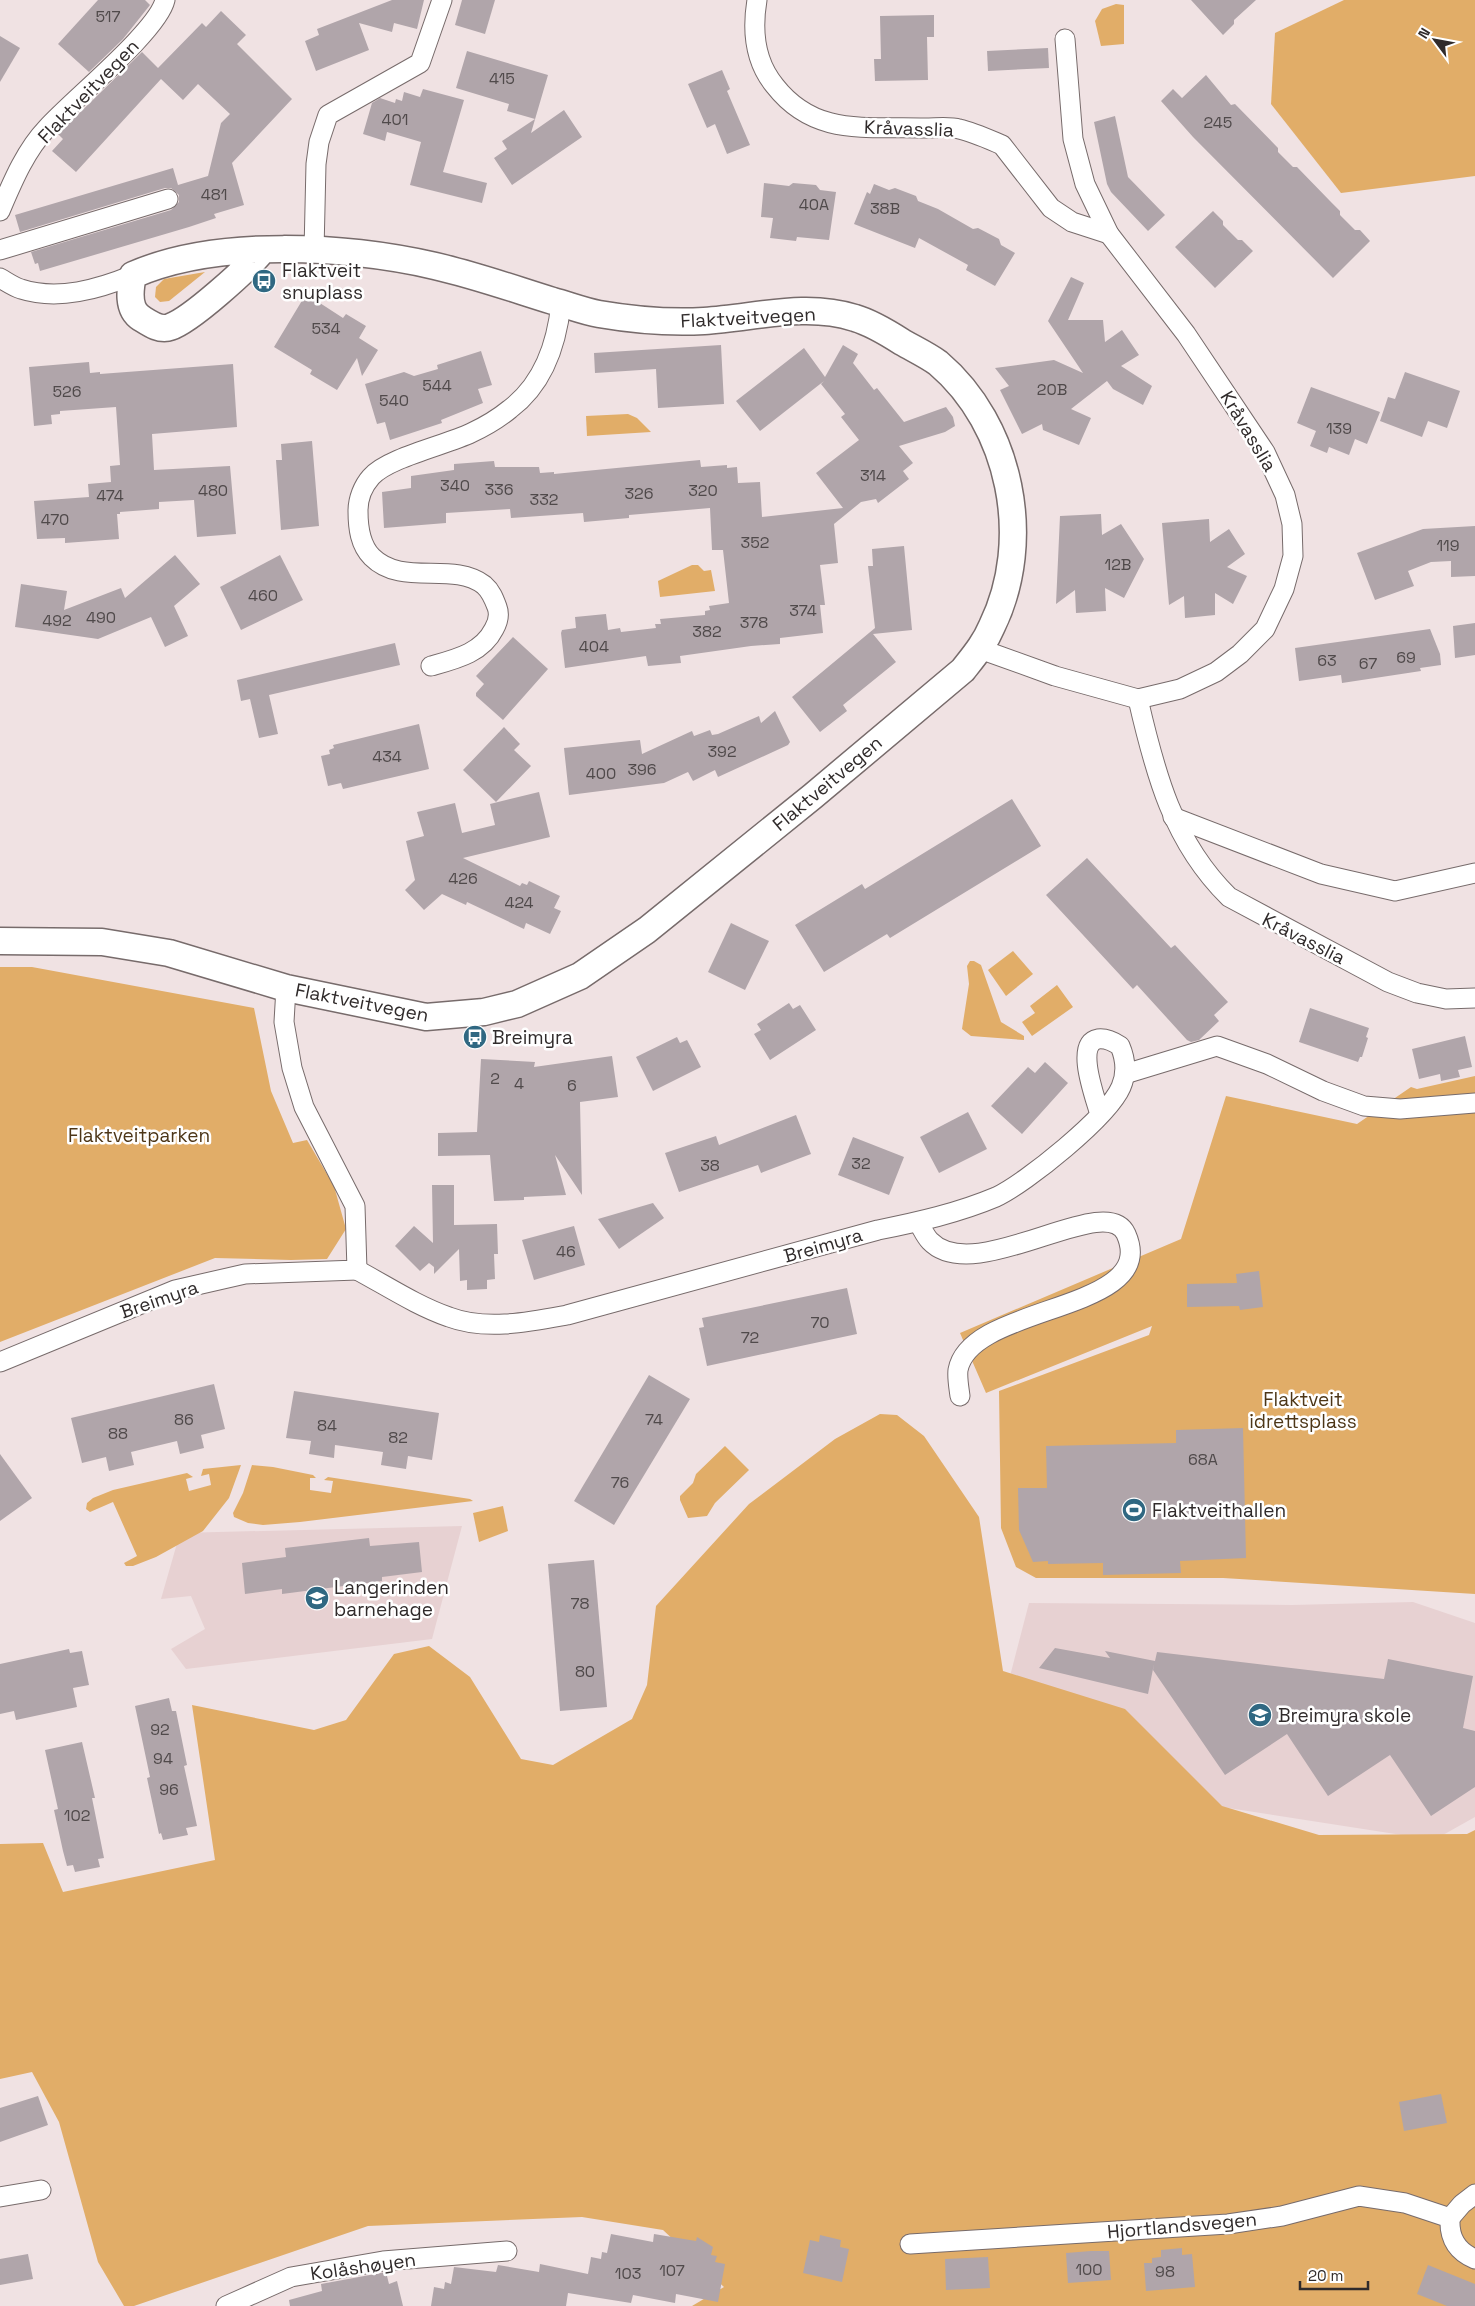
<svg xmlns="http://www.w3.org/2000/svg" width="1475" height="2306" font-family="'Space Grotesk',sans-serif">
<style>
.built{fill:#e7d1d2}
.green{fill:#e1ad68}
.building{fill:#b0a5aa}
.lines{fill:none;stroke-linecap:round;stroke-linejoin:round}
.street-casing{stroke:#776b6b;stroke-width:21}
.secondary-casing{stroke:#776b6b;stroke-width:29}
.street{stroke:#fff;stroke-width:19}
.secondary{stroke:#fff;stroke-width:26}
.labels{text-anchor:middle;stroke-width:5;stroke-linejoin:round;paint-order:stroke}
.number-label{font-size:16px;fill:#504a4b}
.street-label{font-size:19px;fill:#302b2b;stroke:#fff}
.poi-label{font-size:19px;fill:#302b2b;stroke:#fff;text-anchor:start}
.park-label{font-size:19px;fill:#4d3617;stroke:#fff}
</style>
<rect width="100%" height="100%" fill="#f0e2e3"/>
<g class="built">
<path d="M462,1526L432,1639L186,1669L171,1649L205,1629L191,1596L161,1599L180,1533Z"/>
<path d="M1413,1602L1475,1623V1817L1434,1840L1131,1793L1009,1680L1029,1603L1292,1605Z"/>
</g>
<g class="green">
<path d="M1344,0H1475V176L1341,193L1271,104L1275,33Z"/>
<path d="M1116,4L1124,5V44L1101,46L1095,21L1102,9Z"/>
<path d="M205,272L169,301L160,302L155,297L156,287L164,279Z"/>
<path d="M628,414L637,418L651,432L587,436L586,416Z"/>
<path d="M692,565H698L704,571L711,570L715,591L660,597L658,581Z"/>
<path d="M1013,951L1033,974L1006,996L988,970Z"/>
<path d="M970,961H974L981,965L1001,1022L1024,1036V1040L971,1036L962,1029L969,984L967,966Z"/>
<path d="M0,967H32L254,1008L271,1091L293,1143L307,1140L334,1186L346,1229L327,1259L291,1260L215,1258L0,1342Z"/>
<path d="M1057,985L1073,1007L1032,1036L1022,1022L1035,1013L1030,1006Z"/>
<path d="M1475,1076V1594L1223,1578H1036L1016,1567L1001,1528L999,1391L1149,1335L1152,1326L986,1393L960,1333L1181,1239L1226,1096L1357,1124L1411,1087L1417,1089Z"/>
<path d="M880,1414L897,1415L924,1436L979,1517L1003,1671L1125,1709L1222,1806L1319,1835L1467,1834L1475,1830V2306H692L724,2287L663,2230L582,2217L368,2226L134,2306H124L98,2262L59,2122L32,2072L0,2079V1844L43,1843L63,1892L215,1860L192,1705L314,1730L346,1720L394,1654L429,1646L470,1677L521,1759L553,1765L632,1719L647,1685L656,1606L749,1504L835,1439Z"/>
<path d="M725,1446L749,1470L715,1503L707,1516L688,1518L680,1500V1496L693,1483L696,1474Z"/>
<path d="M241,1465L229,1498L203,1531L156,1557L133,1566H126L124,1563L137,1556L113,1502L90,1512L86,1509L87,1503L93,1498L113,1490L187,1473L193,1477L186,1479L189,1491L211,1485L209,1474L201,1476L203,1469Z"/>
<path d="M252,1465L273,1467L313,1475L316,1478H310V1490L331,1493L333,1481L324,1480L328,1477L470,1499L473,1501L300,1522L263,1525L248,1523L234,1517L233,1513L243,1493Z"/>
<path d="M503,1506L508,1531L479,1542L473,1513Z"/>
</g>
<g class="building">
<path d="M98,0H145L150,5L123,39L89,72L58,44Z"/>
<path d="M392,0H424L417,29L394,23L392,32L359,23L369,50L316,71L305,41L319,35L317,29Z"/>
<path d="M462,0H495L485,34L455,25Z"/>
<path d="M1191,0H1256L1234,20V24L1223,35Z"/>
<path d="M221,11L246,35L237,44L292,99L232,163L244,205L214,214L216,218L189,227L40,271L38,263L35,264L31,252L171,210L179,202V195L171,188H165L20,232L15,215L173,168L178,185L208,176L221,123L230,114L198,84L183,100L161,79L76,172L52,151L63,139L58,134L142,52L158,68L202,23L206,27Z"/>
<path d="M934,15V37H927L928,80L875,81L874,59H881L880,16Z"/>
<path d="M0,36L20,48L0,82Z"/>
<path d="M1048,48L1049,68L988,71L987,51Z"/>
<path d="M467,51L548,75L531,133L564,110L582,137L512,185L494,158L507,149L502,141L535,119L507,111L509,104L456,88Z"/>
<path d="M722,70L730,89L727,91L750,145L727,154L715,124L707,128L688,84Z"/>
<path d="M1206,75L1231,105L1235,104L1278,148V152L1293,167H1297L1330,201L1340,211V215L1355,230H1360L1370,241L1333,278L1193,137L1161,101L1173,89L1182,98Z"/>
<path d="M423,89L464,100L443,172L487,183L482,203L410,185L421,142L387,132L385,141L363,134L372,103L380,98L395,103L396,99L402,101L404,92L420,97Z"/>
<path d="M1115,116L1128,177L1165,215L1148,231L1111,192L1107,184L1094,122Z"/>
<path d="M764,183L789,186L793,183L816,185L820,190L836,192L829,240L797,237L796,241L770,238L773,218L761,217Z"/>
<path d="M874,184L889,190L895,188L916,196L918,201L938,209L973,229L978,228L999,239L1001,245L1015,253L995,286L966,270L968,265L919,238L915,248L854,224L867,192L870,194Z"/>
<path d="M1213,211L1223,221V225L1238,240H1242L1253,251L1215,288L1175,247Z"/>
<path d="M1071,277L1084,283L1068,320H1103L1105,342L1122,330L1139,355L1121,366L1152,386L1143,405L1113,389L1107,381L1071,409L1091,418L1079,445L1043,430L1042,424L1022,434L1000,390L1009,386L995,368L1054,360L1083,373L1048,321Z"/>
<path d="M306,294L343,318L346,314L366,326L359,338L378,350L362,376L357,358L337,390L310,374L312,370L274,347Z"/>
<path d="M721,345L724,404L658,408L656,369L595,373L594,353Z"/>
<path d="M843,345L858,354L853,363L874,390L877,388L904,422L946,407L953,417L955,426L945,432L899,446L913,463L903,471L909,479L878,503L876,499L861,502L834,524L838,563L820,565L825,605H820L823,633L780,638V644L751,646L680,656L681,663L648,666L646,656L565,668L561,633L562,630L576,628L575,617L606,614L608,630L620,628L621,632L656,628L655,624H661L660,619L705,615V611L710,610L709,606L729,603L723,550H712L710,508L629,515V518L584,522L583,513L511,518L510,509L446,513V523L384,528L382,492L411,488V476L454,470V464L494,461L495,467H539L540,473L554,472V474L700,460L701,467L727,465V468L737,467L738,483L760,482L762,517L843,508L816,473L859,440L841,417L845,414L821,384L824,381L760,431L736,401L804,348L825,377Z"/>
<path d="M481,351L492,385L478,389L483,403L441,420L442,423L390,440L385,422L377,424L365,384L404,372L414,376L438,369L437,365Z"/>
<path d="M89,362L90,373L100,372V374L233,364L237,427L152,434L154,470L230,466L236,534L197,537L194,500L159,502V509L120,512V514H117L119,539L65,543V538L37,539L34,501L89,497L88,484L111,482L110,466L120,465L116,407L60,411V414L51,415L52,424L34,426L29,367Z"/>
<path d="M1405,372L1460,391L1447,428L1428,421L1422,437L1380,421L1388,397L1395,399Z"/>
<path d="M1311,387L1380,412L1367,444L1355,439L1349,455L1329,447L1327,453L1310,446L1316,431L1297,423Z"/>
<path d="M312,441L319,526L281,530L276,460H282L281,444Z"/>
<path d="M1101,514L1102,535L1121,524L1144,559L1124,598L1105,588L1106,611L1076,613L1075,590L1056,604L1060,516Z"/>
<path d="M1209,519L1210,542L1229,529L1245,554L1227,567L1247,576L1233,604L1215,593V615L1185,618L1184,596L1169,605L1162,523Z"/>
<path d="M1475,526V576L1451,577V561L1431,562L1408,571L1414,586L1375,600L1357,553L1423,529Z"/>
<path d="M904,546L912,630L873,634L896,662L843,705L847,711L820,732L792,697L875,628L868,566H873L872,549Z"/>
<path d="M175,555L200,584L174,606L188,636L165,647L151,617L98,639L15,627L21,584L67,591L64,610L121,588L125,598Z"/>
<path d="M280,555L303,600L241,630L220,587Z"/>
<path d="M1475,623V655L1455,658L1453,626Z"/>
<path d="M1430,629L1440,654L1441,665L1420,668L1421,671L1342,683L1341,675L1299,681L1295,648Z"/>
<path d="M513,637L548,669L503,720L476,696V693L484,684L476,676Z"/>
<path d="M395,643L400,665L269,695L278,734L259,738L250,699L241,701L237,680Z"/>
<path d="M775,711L790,742L788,745L718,777L715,770L693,781L688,772L664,783L569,795L564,748L640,740L642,754L692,731L694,736L710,730L712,735L718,734L759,716L761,723Z"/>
<path d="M419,724L429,769L343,789L341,783L328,786L321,756L330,754L329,750L334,748L333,745Z"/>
<path d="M504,727L520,744L514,750L531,766L496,802L463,770Z"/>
<path d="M539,792L550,837L463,858L520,886L522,883L527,885L529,881L560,896L554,908L561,911L550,934L526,923L524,929L467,902L466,905L442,894L424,910L405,890L415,880L406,841L424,836L417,812L455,803L462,833L495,825L490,804Z"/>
<path d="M1012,799L1041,846L890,938L887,934L824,972L795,925L862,884L865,889Z"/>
<path d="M1087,858L1171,948L1175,945L1228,1002L1214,1015L1219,1021L1199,1040L1191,1042L1187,1040L1137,985L1133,989L1046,895Z"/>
<path d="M731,923L769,941L745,990L708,972Z"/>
<path d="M789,1003L793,1009L800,1005L816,1030L770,1060L754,1034L761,1030L757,1024Z"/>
<path d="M1310,1008L1369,1028L1366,1037L1368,1038L1362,1057H1360L1358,1062L1299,1042Z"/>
<path d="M1465,1036L1472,1067L1458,1070L1460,1077L1441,1081L1440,1074L1419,1079L1412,1049Z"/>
<path d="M677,1037L680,1043L687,1040L701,1067L653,1091L636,1057Z"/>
<path d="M612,1056L618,1097L580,1102L582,1195L555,1155L566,1195L524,1197V1200L494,1201L490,1155L438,1156V1133L477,1132L481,1059L535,1062L534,1067Z"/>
<path d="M1045,1062L1068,1083L1022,1134L991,1106L1028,1067L1035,1073Z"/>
<path d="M968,1112L987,1149L939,1173L920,1137Z"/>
<path d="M796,1115L811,1154L761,1173L758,1165L679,1192L665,1153L716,1136L719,1145Z"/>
<path d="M853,1137L904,1157L889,1195L838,1175Z"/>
<path d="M432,1185H454V1225L497,1224L498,1254H494L495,1279L487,1280V1289L467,1290V1280L460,1281L459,1249L434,1274V1267L429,1263L420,1271L395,1246L414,1226L433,1243Z"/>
<path d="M653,1203L664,1218L619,1249L598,1219Z"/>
<path d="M574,1226L585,1265L534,1280L522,1240Z"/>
<path d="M1259,1271L1263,1307L1240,1310L1239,1306L1187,1307V1284L1237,1283L1236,1274Z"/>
<path d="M847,1288L857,1334L707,1366L699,1328L704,1327L702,1318Z"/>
<path d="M649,1375L690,1399L614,1525L574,1501Z"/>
<path d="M214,1384L225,1429L201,1435L204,1448L180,1454L177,1441L131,1452L134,1465L109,1471L106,1457L82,1463L71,1418Z"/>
<path d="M294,1391L439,1413L432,1460L408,1456L406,1469L381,1465L383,1452L335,1445L334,1458L309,1454L311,1441L286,1438Z"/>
<path d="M1243,1428L1246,1558L1180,1561L1181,1573L1103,1575V1563L1048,1564V1561L1033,1562L1019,1530L1018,1488H1047L1046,1446L1176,1443V1430Z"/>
<path d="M0,1454L32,1498L0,1521Z"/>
<path d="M369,1538L370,1546L419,1542L422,1572L382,1577V1581L282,1594V1589L245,1594L242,1563L286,1557L285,1548Z"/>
<path d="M594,1560L607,1707L560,1711L548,1564Z"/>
<path d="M1055,1648L1110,1658L1105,1651L1155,1661L1157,1652L1384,1679L1388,1659L1473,1676L1463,1728L1475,1731V1787L1431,1816L1390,1755L1328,1796L1287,1734L1225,1775L1153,1670L1154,1664L1148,1694L1039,1668Z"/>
<path d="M69,1649L70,1653L82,1651L89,1685L73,1688L77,1707L16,1720L14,1711L0,1714V1664Z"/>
<path d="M169,1698L172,1711H176L187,1765L184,1766L197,1826L186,1828L188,1835L163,1840L161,1833L159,1834L147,1778L150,1777L135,1706Z"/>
<path d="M82,1742L95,1798H92L104,1858L98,1859L100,1867L75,1872L73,1865L67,1866L63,1851L54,1810L58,1809L45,1750Z"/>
<path d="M1441,2094L1447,2123L1404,2131L1399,2102Z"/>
<path d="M38,2096L48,2125L0,2142V2108Z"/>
<path d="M611,2234L653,2242L654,2234L696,2241L697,2237L713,2247L711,2255L717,2256L715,2262L725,2264L718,2302L676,2294L675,2303L633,2295L631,2303L568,2293L566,2306H431L434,2287L444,2289L445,2282L451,2284L454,2267L496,2272L498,2265L539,2272L540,2264L588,2274L591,2257L601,2259L602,2252L607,2253Z"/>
<path d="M820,2235L841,2240L840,2247L849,2249L842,2282L803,2273L810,2240L819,2242Z"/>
<path d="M1182,2248V2255L1192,2254L1195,2287L1146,2291L1144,2263H1152V2258L1161,2257V2250Z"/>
<path d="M1091,2251H1109L1111,2280L1068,2283L1066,2253Z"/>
<path d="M28,2254L33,2279L0,2285V2259Z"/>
<path d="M988,2257L990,2288L946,2290L945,2259Z"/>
<path d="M1428,2265L1475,2284V2306H1447L1417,2294Z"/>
<path d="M386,2272L389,2284L397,2281L403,2306H290L289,2300L322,2291L321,2284Z"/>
</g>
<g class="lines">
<g class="street-casing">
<g id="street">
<path d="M757,0C752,30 755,62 775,86C815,137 866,126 925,128C936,128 949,126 959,129C973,132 988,139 1002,145L1051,208L1072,222L1109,234"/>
<path d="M0,211C12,183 25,151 47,128C72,100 158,31 165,0"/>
<path d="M0,250L168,199"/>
<path d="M314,251L316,164L319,142L328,115L420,63L442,0"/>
<path d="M0,278C7,282 14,287 21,289C58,301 99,289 133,275"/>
<path d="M980,649L1055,676L1138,699L1180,689L1216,672L1240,654L1265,629L1284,589L1293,556L1292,524L1285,495L1265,452L1186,334L1109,234L1085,184L1073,139L1065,39"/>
<path d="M431,666C456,659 482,653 494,629C498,622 500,615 497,607C494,599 491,591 484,585C452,561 402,587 372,557C360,545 358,528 358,511C358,499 363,486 371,477C387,458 446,445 471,433C484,427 499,418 510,409C543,384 557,343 561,303"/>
<path d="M1138,699C1155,773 1173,842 1229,897L1388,982L1417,993L1446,999L1475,998"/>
<path d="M1173,817L1321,874L1395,891L1475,873"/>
<path d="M1125,1074L1217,1046L1267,1064L1323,1091L1364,1106L1400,1109L1475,1103"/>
<path d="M918,1222C922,1228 925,1236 930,1241C975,1288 1106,1189 1126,1234C1161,1313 970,1303 958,1370C957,1378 959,1388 960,1396"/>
<path d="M357,1270C387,1286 417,1306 449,1317C486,1331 529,1322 567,1315L878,1230C918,1222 958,1213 996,1197C1026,1183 1108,1117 1121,1087C1127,1073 1126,1060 1120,1046C1114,1042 1106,1038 1098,1039C1074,1044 1096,1099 1100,1115"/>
<path d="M0,1362L175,1290L245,1274L357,1270L355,1206L304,1107L292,1068L284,1022L286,988"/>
<path d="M0,2197L41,2190"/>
<path d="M1450,2218L1462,2204L1475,2194"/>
<path d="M910,2244L1228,2224L1282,2216L1359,2196L1405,2203L1450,2218C1449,2237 1456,2251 1475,2259"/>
<path d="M226,2306L291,2277L383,2261L507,2251"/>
</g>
</g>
<g class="secondary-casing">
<path id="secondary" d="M0,941L102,942L169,953L286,988L426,1017L484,1012L517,1004L580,976L647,930L813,796L963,670C974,656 985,643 992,626C1034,540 1011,425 938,363C927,355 914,349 902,342C888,333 872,323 855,318C805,302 755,318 704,321C668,323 634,320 599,314C583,311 568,305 553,301C514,289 475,275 435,266C347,246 217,238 133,275C130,289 127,309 141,318C149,323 160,331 170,327C191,320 247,269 262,251"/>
</g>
<use href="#street" class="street"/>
<use href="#secondary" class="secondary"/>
</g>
<defs>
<g id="bus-disc" transform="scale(1.25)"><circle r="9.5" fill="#306882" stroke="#fff"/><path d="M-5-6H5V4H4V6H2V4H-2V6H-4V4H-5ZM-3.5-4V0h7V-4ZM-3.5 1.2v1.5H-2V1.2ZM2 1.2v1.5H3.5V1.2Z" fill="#fff"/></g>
<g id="stadium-disc" transform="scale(1.25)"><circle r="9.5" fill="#306882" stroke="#fff"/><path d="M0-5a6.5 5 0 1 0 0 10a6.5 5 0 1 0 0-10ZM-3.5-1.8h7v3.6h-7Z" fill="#fff"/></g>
<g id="school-disc" transform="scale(1.25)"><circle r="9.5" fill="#306882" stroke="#fff"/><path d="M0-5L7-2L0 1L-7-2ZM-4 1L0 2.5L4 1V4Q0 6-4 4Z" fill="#fff"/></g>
</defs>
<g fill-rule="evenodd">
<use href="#bus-disc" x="264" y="281"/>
<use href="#bus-disc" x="475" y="1037"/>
<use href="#stadium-disc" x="1134" y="1510"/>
<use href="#school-disc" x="317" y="1598"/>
<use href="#school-disc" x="1260" y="1715"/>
</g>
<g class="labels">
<g class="number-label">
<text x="108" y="22">517</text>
<text x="502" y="84">415</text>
<text x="395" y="125">401</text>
<text x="1218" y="128">245</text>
<text x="214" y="200">481</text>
<text x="814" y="210">40A</text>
<text x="885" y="214">38B</text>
<text x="326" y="334">534</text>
<text x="437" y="391">544</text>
<text x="1052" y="395">20B</text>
<text x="67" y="397">526</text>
<text x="394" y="406">540</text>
<text x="1339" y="434">139</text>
<text x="873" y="481">314</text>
<text x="455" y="491">340</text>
<text x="499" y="495">336</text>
<text x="213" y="496">480</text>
<text x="703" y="496">320</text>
<text x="639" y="499">326</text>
<text x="110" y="501">474</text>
<text x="544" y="505">332</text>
<text x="55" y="525">470</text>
<text x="755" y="548">352</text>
<text x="1448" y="551">119</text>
<text x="1118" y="570">12B</text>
<text x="263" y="601">460</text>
<text x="803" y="616">374</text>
<text x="101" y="623">490</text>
<text x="57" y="626">492</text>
<text x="754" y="628">378</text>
<text x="707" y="637">382</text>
<text x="594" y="652">404</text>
<text x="1406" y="663">69</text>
<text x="1327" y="666">63</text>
<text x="1368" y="669">67</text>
<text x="722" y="757">392</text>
<text x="387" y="762">434</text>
<text x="642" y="775">396</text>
<text x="601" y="779">400</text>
<text x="463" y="884">426</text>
<text x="519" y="908">424</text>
<text x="495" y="1084">2</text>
<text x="519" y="1089">4</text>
<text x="572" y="1091">6</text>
<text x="861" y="1169">32</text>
<text x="710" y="1171">38</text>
<text x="566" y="1257">46</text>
<text x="820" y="1328">70</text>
<text x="750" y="1343">72</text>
<text x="184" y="1425">86</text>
<text x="654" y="1425">74</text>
<text x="327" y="1431">84</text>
<text x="118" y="1439">88</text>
<text x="398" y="1443">82</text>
<text x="1203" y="1465">68A</text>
<text x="620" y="1488">76</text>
<text x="580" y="1609">78</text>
<text x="585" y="1677">80</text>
<text x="160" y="1735">92</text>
<text x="163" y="1764">94</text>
<text x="169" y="1795">96</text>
<text x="77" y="1821">102</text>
<text x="1089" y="2275">100</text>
<text x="672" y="2276">107</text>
<text x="1165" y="2277">98</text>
<text x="628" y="2279">103</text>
</g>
<g class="street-label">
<text transform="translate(88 91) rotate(-46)" y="7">Flaktveitvegen</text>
<text transform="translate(909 128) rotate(2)" y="7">Kråvasslia</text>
<text transform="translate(748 317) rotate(-3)" y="7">Flaktveitvegen</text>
<text transform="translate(1249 431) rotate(59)" y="7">Kråvasslia</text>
<text transform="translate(827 783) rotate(-40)" y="7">Flaktveitvegen</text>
<text transform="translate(1304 938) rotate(27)" y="7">Kråvasslia</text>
<text transform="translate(362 1002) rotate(11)" y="7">Flaktveitvegen</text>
<text transform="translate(823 1245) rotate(-16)" y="7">Breimyra</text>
<text transform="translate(159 1299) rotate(-19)" y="7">Breimyra</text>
<text transform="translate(1182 2225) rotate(-5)" y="7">Hjortlandsvegen</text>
<text transform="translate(363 2266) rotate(-8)" y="7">Kolåshøyen</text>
</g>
<g class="poi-label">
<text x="282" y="277">Flaktveit<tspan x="282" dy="22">snuplass</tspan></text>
<text x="492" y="1044">Breimyra</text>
<text x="1152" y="1517">Flaktveithallen</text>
<text x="334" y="1594">Langerinden<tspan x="334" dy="22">barnehage</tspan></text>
<text x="1278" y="1722">Breimyra skole</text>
</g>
<g class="park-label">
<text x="139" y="1142">Flaktveitparken</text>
<text x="1303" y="1406">Flaktveit<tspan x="1303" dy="22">idrettsplass</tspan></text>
</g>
</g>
<g transform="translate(1435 40) rotate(302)" stroke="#ffffff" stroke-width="4" paint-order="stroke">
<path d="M0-4L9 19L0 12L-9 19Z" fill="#302b2b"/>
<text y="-8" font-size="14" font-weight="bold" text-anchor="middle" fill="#302b2b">N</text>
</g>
<path d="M1300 2281v8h68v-8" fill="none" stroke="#302b2b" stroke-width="2.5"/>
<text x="1308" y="2281" font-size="15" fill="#302b2b" stroke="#ffffff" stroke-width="4" paint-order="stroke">20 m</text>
</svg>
